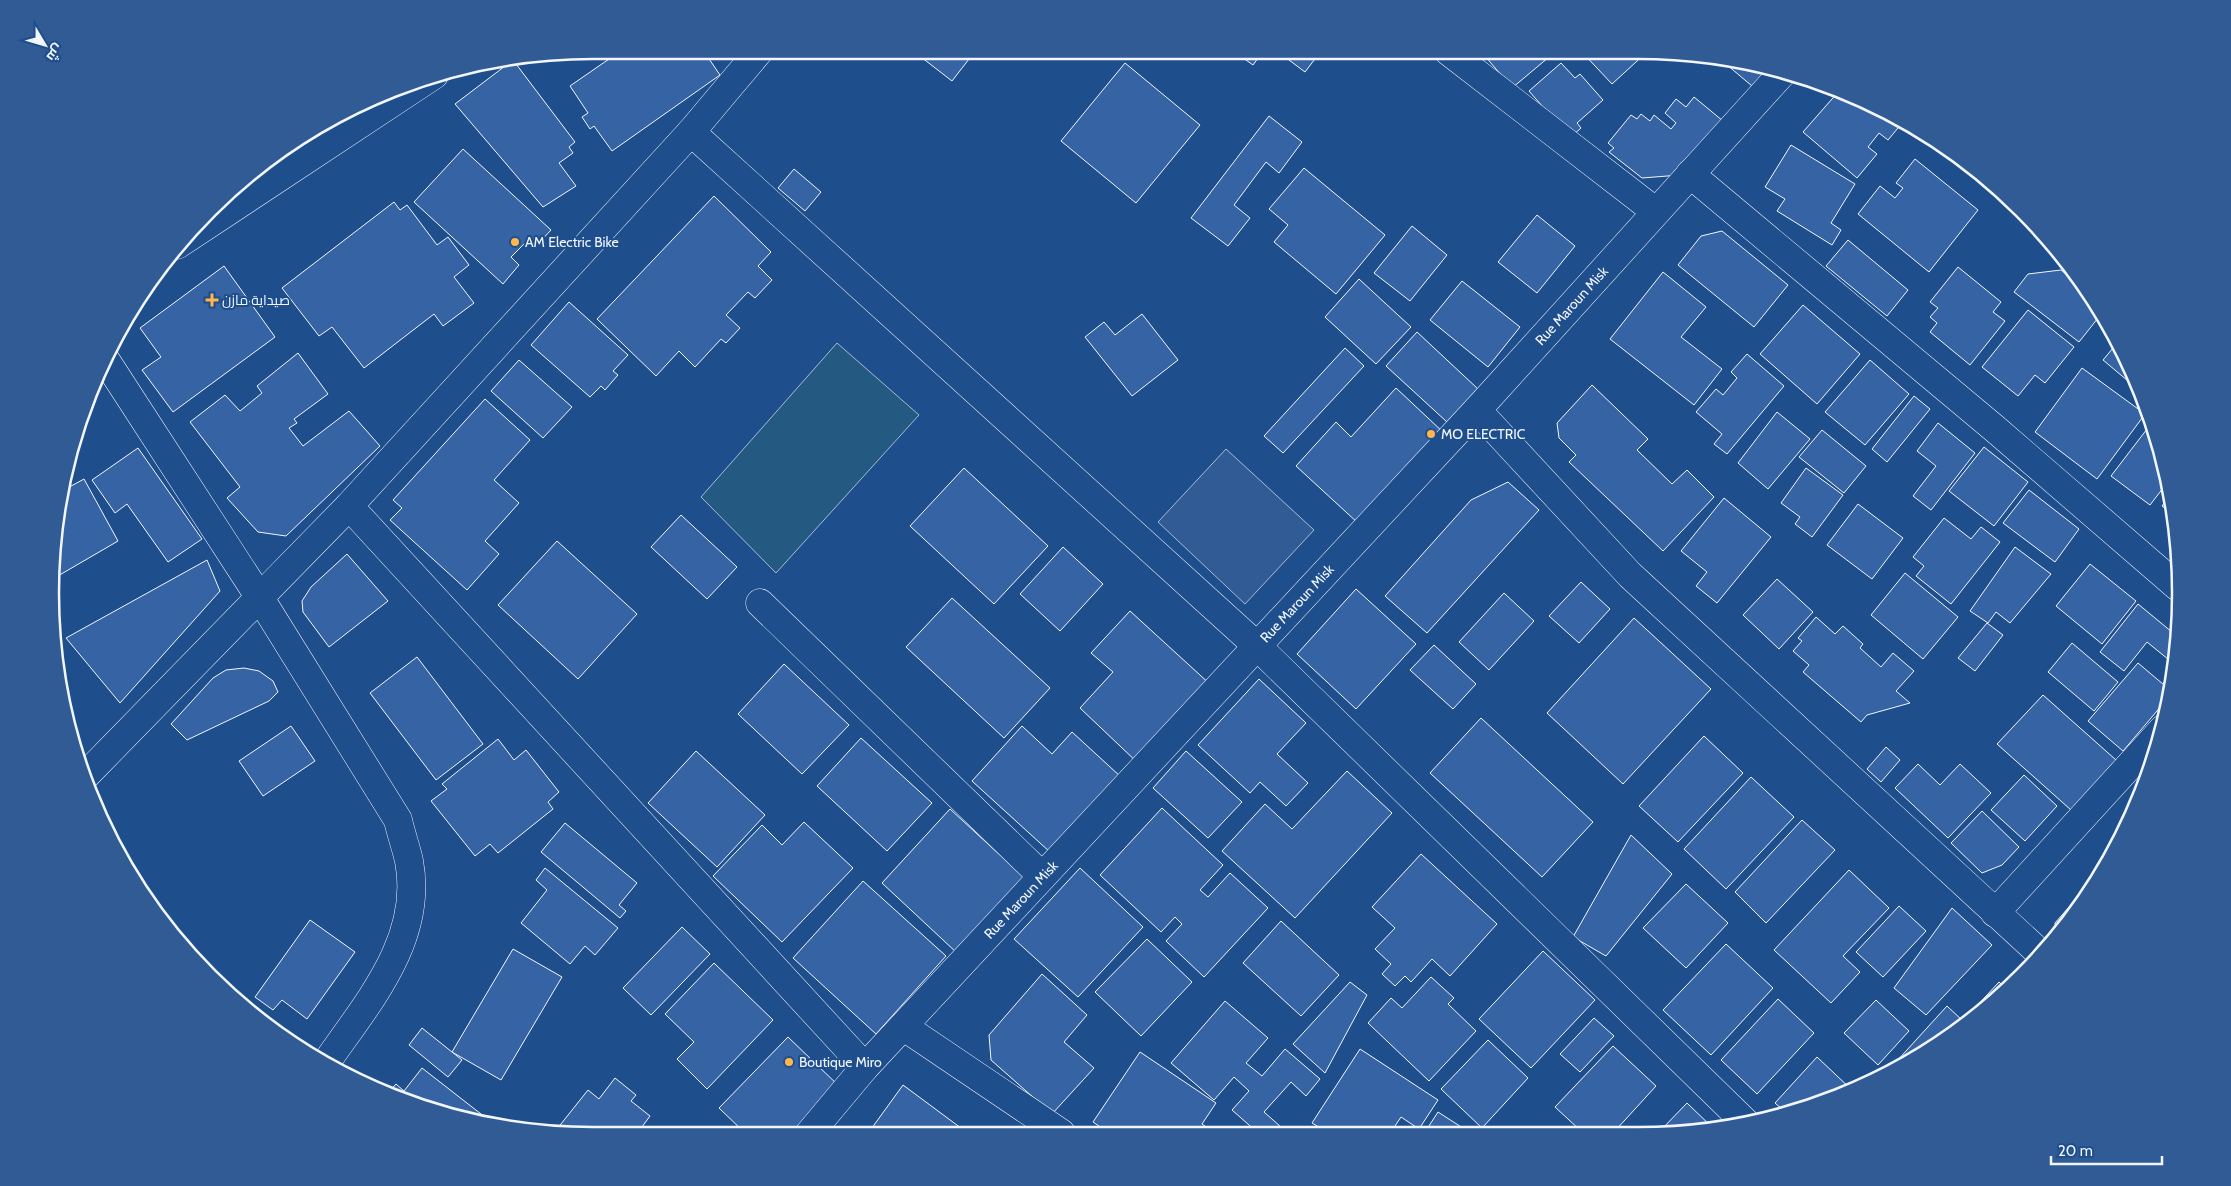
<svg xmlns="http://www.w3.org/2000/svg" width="2231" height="1186" font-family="Cabin,Cairo,sans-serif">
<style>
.green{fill:#245a82;stroke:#a8bbd7}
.parking{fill:#305b95;stroke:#a8bbd7}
.building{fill:#3563a3;stroke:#f2f6ff}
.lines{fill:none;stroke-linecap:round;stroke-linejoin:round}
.minor-casing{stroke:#f2f6ff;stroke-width:29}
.major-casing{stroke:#f2f6ff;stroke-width:29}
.minor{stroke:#1f4e8c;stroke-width:28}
.major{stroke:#1f4e8c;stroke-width:28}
.poi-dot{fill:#ffb74d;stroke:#1f4e8c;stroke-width:2}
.labels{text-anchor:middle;stroke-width:4;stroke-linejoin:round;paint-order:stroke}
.poi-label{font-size:14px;fill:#f2f6ff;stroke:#1f4e8c;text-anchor:start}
.street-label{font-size:14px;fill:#f2f6ff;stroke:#1f4e8c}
.rim{fill:none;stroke:#f2f6ff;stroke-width:2.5}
</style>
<rect width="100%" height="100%" fill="#1f4e8c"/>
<path class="green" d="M837,343L919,415L776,573L701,497Z"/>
<path class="parking" d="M1226,449L1314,530L1245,604L1158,522Z"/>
<g class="building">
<path d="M622,50H703L720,75L612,151L594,126L590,129L582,117L588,113L570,86Z"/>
<path d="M912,50H976L952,81Z"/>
<path d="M1243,51H1263L1253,65L1239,55Z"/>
<path d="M1277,51H1321L1305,72Z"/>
<path d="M1491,51H1554L1555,52L1512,88L1485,56Z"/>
<path d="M1581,51H1648L1612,84Z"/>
<path d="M1720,59L1769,67L1752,86Z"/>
<path d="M513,60L575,142L569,147L573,153L559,163L576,186L543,207L455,104Z"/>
<path d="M1125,63L1200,125L1136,203L1061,141Z"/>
<path d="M1561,63L1575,78L1580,74L1603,100L1577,123L1581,128L1570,138L1529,91Z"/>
<path d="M1839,91L1878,106L1903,122L1888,140L1879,133L1868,147L1877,154L1857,178L1803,132Z"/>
<path d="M1694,97L1723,121L1680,175L1642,178L1609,152L1614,148L1608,143L1631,115L1637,119L1641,114L1650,121L1654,115L1671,129L1676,123L1665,113L1676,99L1686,107Z"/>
<path d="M1269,116L1302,142L1279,173L1266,162L1234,205L1250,218L1228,246L1191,218Z"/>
<path d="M1791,145L1855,184L1831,223L1841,230L1832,245L1777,211L1785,199L1765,187Z"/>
<path d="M463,149L551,230L536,246L529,239L511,257L519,265L503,284L414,202Z"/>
<path d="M1915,159L1978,210L1929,272L1858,214L1880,186L1895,198L1903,188L1896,183Z"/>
<path d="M1304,168L1385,235L1336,294L1274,242L1288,225L1269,209Z"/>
<path d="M794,169L821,192L805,211L778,188Z"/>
<path d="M714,196L771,252L758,266L772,280L755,298L748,292L726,315L740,328L726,343L721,339L695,367L679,351L656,376L597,319Z"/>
<path d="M394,202L400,210L407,205L437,245L448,237L469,265L454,277L474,303L443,326L434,314L364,368L332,327L319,336L282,288Z"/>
<path d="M1537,215L1575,246L1537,293L1498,262Z"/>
<path d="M1412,226L1447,255L1410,301L1374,273Z"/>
<path d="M1722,231L1788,285L1754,327L1678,265L1701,236Z"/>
<path d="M1848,240L1908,290L1887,316L1826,266Z"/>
<path d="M224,266L275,337L173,412L142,370L161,357L140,328Z"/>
<path d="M1958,267L2001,302L1993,312L2005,321L1970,365L1930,332L1937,323L1930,317L1938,308L1930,302Z"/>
<path d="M2061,270L2085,289L2102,313L2079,342L2014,292L2028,274Z"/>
<path d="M1663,272L1706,307L1681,337L1722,369L1694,405L1610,339Z"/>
<path d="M1359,279L1411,327L1376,364L1325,317Z"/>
<path d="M1462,281L1520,327L1488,367L1430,320Z"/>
<path d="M569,302L628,355L613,371L618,375L605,390L601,386L590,397L531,345Z"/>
<path d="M1803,305L1860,354L1817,404L1760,354Z"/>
<path d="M2028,310L2074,347L2045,383L2035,375L2018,396L1982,367Z"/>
<path d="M1142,314L1178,360L1132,396L1085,337L1104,322L1115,335Z"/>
<path d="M1417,332L1478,389L1447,422L1386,366Z"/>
<path d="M2118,342L2140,391L2103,360Z"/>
<path d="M1345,348L1364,366L1283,453L1264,436Z"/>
<path d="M298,353L328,394L294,419L297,423L289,428L303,446L349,411L380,446L286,536L258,532L227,498L240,487L190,422L225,395L240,411L262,393L257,386Z"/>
<path d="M1747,354L1784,386L1727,454L1714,444L1722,434L1696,412L1716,389L1723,395L1737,378L1731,372Z"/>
<path d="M519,360L572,407L543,438L491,391Z"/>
<path d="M1870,360L1909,394L1865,445L1825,412Z"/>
<path d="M2082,368L2145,414L2097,479L2035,432Z"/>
<path d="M1592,385L1648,439L1637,450L1672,484L1687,470L1714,497L1663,551L1569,462L1576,455L1559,438L1557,423Z"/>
<path d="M1396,388L1444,433L1359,524L1296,466L1336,422L1351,437Z"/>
<path d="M1914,396L1930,409L1887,462L1872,449Z"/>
<path d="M485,399L530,440L494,480L519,503L485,541L499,554L467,590L390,520L402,508L393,500Z"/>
<path d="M1777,412L1810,439L1768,489L1738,463Z"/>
<path d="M1938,423L1975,453L1931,510L1913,496L1936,466L1917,451Z"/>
<path d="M2147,429L2156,436L2167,483L2150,505L2111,476Z"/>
<path d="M1822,430L1866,466L1844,493L1799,457Z"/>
<path d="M1984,447L2028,482L1994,526L1949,491Z"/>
<path d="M138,448L202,539L168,562L127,504L115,513L92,480Z"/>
<path d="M964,468L1048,546L994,604L910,526Z"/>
<path d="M1806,468L1843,495L1812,537L1795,524L1800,517L1781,503Z"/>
<path d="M84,479L118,541L51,580V557L62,491Z"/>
<path d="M1508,482L1539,510L1427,633L1385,596L1471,500Z"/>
<path d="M2029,490L2079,529L2055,562L2003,523Z"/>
<path d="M2170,495L2176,522V523L2170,518L2173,514L2162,506Z"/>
<path d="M1724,498L1771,537L1717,603L1696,586L1707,572L1681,551Z"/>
<path d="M1858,504L1903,538L1872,579L1827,545Z"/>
<path d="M681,515L737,567L707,599L651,547Z"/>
<path d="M1944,518L1971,539L1981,527L2000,542L1951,604L1916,576L1924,566L1913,557Z"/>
<path d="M557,541L637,614L578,679L498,605Z"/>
<path d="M1063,547L1103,584L1060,631L1020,594Z"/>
<path d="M2015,547L2051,574L2010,623L1996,612L1988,623L1970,611Z"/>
<path d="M347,554L388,601L329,647L303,612L302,601L311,587Z"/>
<path d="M207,560L220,591L120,703L66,638Z"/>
<path d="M2090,564L2136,601L2102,644L2056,606Z"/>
<path d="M1905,573L1958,617L1923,659L1871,615Z"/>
<path d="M1777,579L1813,612L1779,649L1743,615Z"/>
<path d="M1581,582L1610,609L1579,643L1549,616Z"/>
<path d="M1356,589L1416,644L1356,709L1297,654Z"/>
<path d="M1504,593L1534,621L1489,670L1459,642Z"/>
<path d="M952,598L1050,688L1004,738L906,647Z"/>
<path d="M2138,604L2178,637L2174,664L2147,642L2124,671L2100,652Z"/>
<path d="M1130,611L1212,686L1140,765L1080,708L1113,672L1091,653Z"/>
<path d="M1816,617L1835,634L1843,626L1863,644L1860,648L1881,667L1893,653L1914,671L1896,691L1910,703L1867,715L1861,722L1803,672L1809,665L1793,651L1802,641L1798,638Z"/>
<path d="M1634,618L1711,689L1623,784L1547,713Z"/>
<path d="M1987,623L2003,635L1975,671L1958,658Z"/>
<path d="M2072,643L2118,682L2094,711L2048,672Z"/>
<path d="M1434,645L1476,684L1453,709L1410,670Z"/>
<path d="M417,657L483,744L436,780L370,693Z"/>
<path d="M2138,663L2170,690L2168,698L2123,751L2088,721Z"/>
<path d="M784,664L849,725L802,774L738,714Z"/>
<path d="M244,668L259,671L273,681L278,692L269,701L187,740L171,724L213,678L226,670Z"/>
<path d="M1259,679L1306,723L1277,754L1308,783L1286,806L1260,782L1250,793L1198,745Z"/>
<path d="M2043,695L2116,760L2071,810L1997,744Z"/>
<path d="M1481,718L1593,822L1542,877L1430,773Z"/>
<path d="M291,726L315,761L263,796L239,761Z"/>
<path d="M1022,726L1052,754L1072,732L1121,777L1051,853L972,781Z"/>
<path d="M1704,736L1743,773L1678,842L1639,806Z"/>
<path d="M861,738L932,803L887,851L817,786Z"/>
<path d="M498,739L514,760L526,750L559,792L548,802L553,809L498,853L490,844L475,856L431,801L447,789L442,784Z"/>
<path d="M1886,747L1900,760L1881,782L1867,769Z"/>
<path d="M696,751L765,815L717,867L648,803Z"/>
<path d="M1186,751L1242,802L1208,838L1153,788Z"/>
<path d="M1918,764L1940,785L1960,764L1991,793L1948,838L1895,788Z"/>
<path d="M1347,771L1392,813L1295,918L1222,851L1265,804L1292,829Z"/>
<path d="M2024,775L2057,806L2025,841L1991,810Z"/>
<path d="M1751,777L1794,817L1726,889L1684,849Z"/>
<path d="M1162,808L1223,865L1200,890L1208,897L1230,873L1268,908L1204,977L1166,941L1182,924L1175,917L1161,932L1100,875Z"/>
<path d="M950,809L1026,879L957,953L882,883Z"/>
<path d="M1982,811L2019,847L2002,865L1982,873L1951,843Z"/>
<path d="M1802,820L1835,850L1766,923L1735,892Z"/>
<path d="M804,822L853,868L782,942L713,876L762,825L782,845Z"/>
<path d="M565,823L637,883L619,905L626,911L620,918L541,852Z"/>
<path d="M1631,835L1672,874L1606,956L1573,937Z"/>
<path d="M1421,854L1497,924L1450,976L1432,959L1411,982L1405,976L1395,986L1382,974L1391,964L1375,949L1395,928L1372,907Z"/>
<path d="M545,868L618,928L595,955L585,946L570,964L521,923L547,890L536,880Z"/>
<path d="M1080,868L1143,927L1078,997L1014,939Z"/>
<path d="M1849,870L1889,908L1843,956L1860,972L1831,1003L1774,950Z"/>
<path d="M2097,875L2056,937L2055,923Z"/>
<path d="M863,881L946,956L876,1034L793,958Z"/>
<path d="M1686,884L1728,923L1686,968L1643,928Z"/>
<path d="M1899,906L1926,931L1883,977L1856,952Z"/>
<path d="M1952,908L1992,945L1926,1015L1894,988Z"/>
<path d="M310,920L355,952L307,1019L282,1000L273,1010L255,997Z"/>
<path d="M1281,921L1339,975L1301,1016L1243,963Z"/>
<path d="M682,927L710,954L651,1015L623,988Z"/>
<path d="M1147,939L1192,982L1141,1036L1095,992Z"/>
<path d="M1726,944L1773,988L1711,1055L1663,1010Z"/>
<path d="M513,949L562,977L501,1080L452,1052Z"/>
<path d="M1543,951L1595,1000L1531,1068L1479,1019Z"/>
<path d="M714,963L773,1020L707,1089L677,1059L694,1042L665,1014Z"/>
<path d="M1042,974L1087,1015L1064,1042L1094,1068L1052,1114L991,1060L989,1035Z"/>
<path d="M1431,977L1454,998L1448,1004L1476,1031L1429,1081L1368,1023L1391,998L1402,1008Z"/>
<path d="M1350,982L1367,995L1325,1073L1293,1044Z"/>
<path d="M1999,982L2006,989L1968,1024L1899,1064L1896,1062L1947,1006L1963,1021Z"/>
<path d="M1778,999L1814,1033L1757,1094L1721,1060Z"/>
<path d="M1876,1000L1909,1031L1878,1065L1844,1033Z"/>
<path d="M1225,1001L1268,1038L1246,1063L1262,1076L1285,1049L1320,1079L1306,1096L1291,1082L1264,1112L1281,1127L1276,1133H1258L1232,1110L1249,1091L1234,1077L1214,1100L1171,1063Z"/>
<path d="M1594,1018L1614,1036L1580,1072L1560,1054Z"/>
<path d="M422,1028L462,1060L448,1077L409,1045Z"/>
<path d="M788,1037L841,1088L797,1134H746L719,1108Z"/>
<path d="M1488,1040L1528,1078L1482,1128L1441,1089Z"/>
<path d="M1613,1046L1656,1086L1614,1132H1582L1555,1107Z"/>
<path d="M1360,1049L1438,1100L1419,1129L1401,1117L1391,1132H1327L1312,1123Z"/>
<path d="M1140,1052L1216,1103L1202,1124L1215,1133H1109L1093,1122Z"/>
<path d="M1817,1057L1853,1091L1846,1095L1784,1111L1775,1103Z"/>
<path d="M422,1068L490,1121L487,1123L453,1118L388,1093L396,1084L404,1091Z"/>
<path d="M615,1078L636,1095L631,1101L650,1116L636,1135L553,1134L588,1090L599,1099Z"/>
<path d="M903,1085L969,1134H872L869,1132Z"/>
<path d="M1687,1103L1715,1130L1660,1131Z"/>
<path d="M1438,1112L1469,1132H1425Z"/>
</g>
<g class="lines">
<g class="minor-casing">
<g id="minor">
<path d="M1448,51L1655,211"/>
<path d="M691,132L1256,645L1745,1122"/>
<path d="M1690,174L1994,428L2178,587"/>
<path d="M105,359L260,598L398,820C401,834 406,847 409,861C424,940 367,1003 326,1063"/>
<path d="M1477,410L1630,575L2042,955"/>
<path d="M349,506L865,1067"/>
<path d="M760,603L1042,876"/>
<path d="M83,778L349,506L691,132L760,50"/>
<path d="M1995,913L2163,729"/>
<path d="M904,1027L1061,1133"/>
<path id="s1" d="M809,1134L865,1067L1477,410L1784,71"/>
</g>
</g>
<g class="major-casing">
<path id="major" d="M177,245L434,75"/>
</g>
<use href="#minor" class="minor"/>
<use href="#major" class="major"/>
</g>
<g class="poi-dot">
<circle cx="515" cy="242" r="5"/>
<path d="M209.5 292.5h5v5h5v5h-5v5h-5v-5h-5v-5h5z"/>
<circle cx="1431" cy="434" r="5"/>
<circle cx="789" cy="1062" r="5"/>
</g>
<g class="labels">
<g class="poi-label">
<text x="525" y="247">AM Electric Bike</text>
<text x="222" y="305">صيداية مازن</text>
<text x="1441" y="439">MO ELECTRIC</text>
<text x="799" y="1067">Boutique Miro</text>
</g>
<g class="street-label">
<text dy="5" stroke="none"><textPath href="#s1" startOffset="1126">Rue Maroun Misk</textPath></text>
<text dy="5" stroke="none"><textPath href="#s1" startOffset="721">Rue Maroun Misk</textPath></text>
<text dy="5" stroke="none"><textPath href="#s1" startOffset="316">Rue Maroun Misk</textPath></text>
</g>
</g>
<path d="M0 0H2231V1186H0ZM593 59H1638A534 534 0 0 1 2172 593V593A534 534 0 0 1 1638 1127H593A534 534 0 0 1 59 593V593A534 534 0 0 1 593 59Z" fill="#305b95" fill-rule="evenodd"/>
<path class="rim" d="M593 59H1638A534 534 0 0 1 2172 593V593A534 534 0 0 1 1638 1127H593A534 534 0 0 1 59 593V593A534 534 0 0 1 593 59Z"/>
<g transform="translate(45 45) rotate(128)" stroke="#1f4e8c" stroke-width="4" paint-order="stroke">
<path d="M0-4L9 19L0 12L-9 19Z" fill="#f2f6ff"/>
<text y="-8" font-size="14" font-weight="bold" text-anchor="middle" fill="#f2f6ff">ش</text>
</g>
<path d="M2051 1156v8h111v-8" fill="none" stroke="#f2f6ff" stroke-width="2.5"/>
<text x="2058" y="1156" font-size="15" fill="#f2f6ff" stroke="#1f4e8c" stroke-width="4" paint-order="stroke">20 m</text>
</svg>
